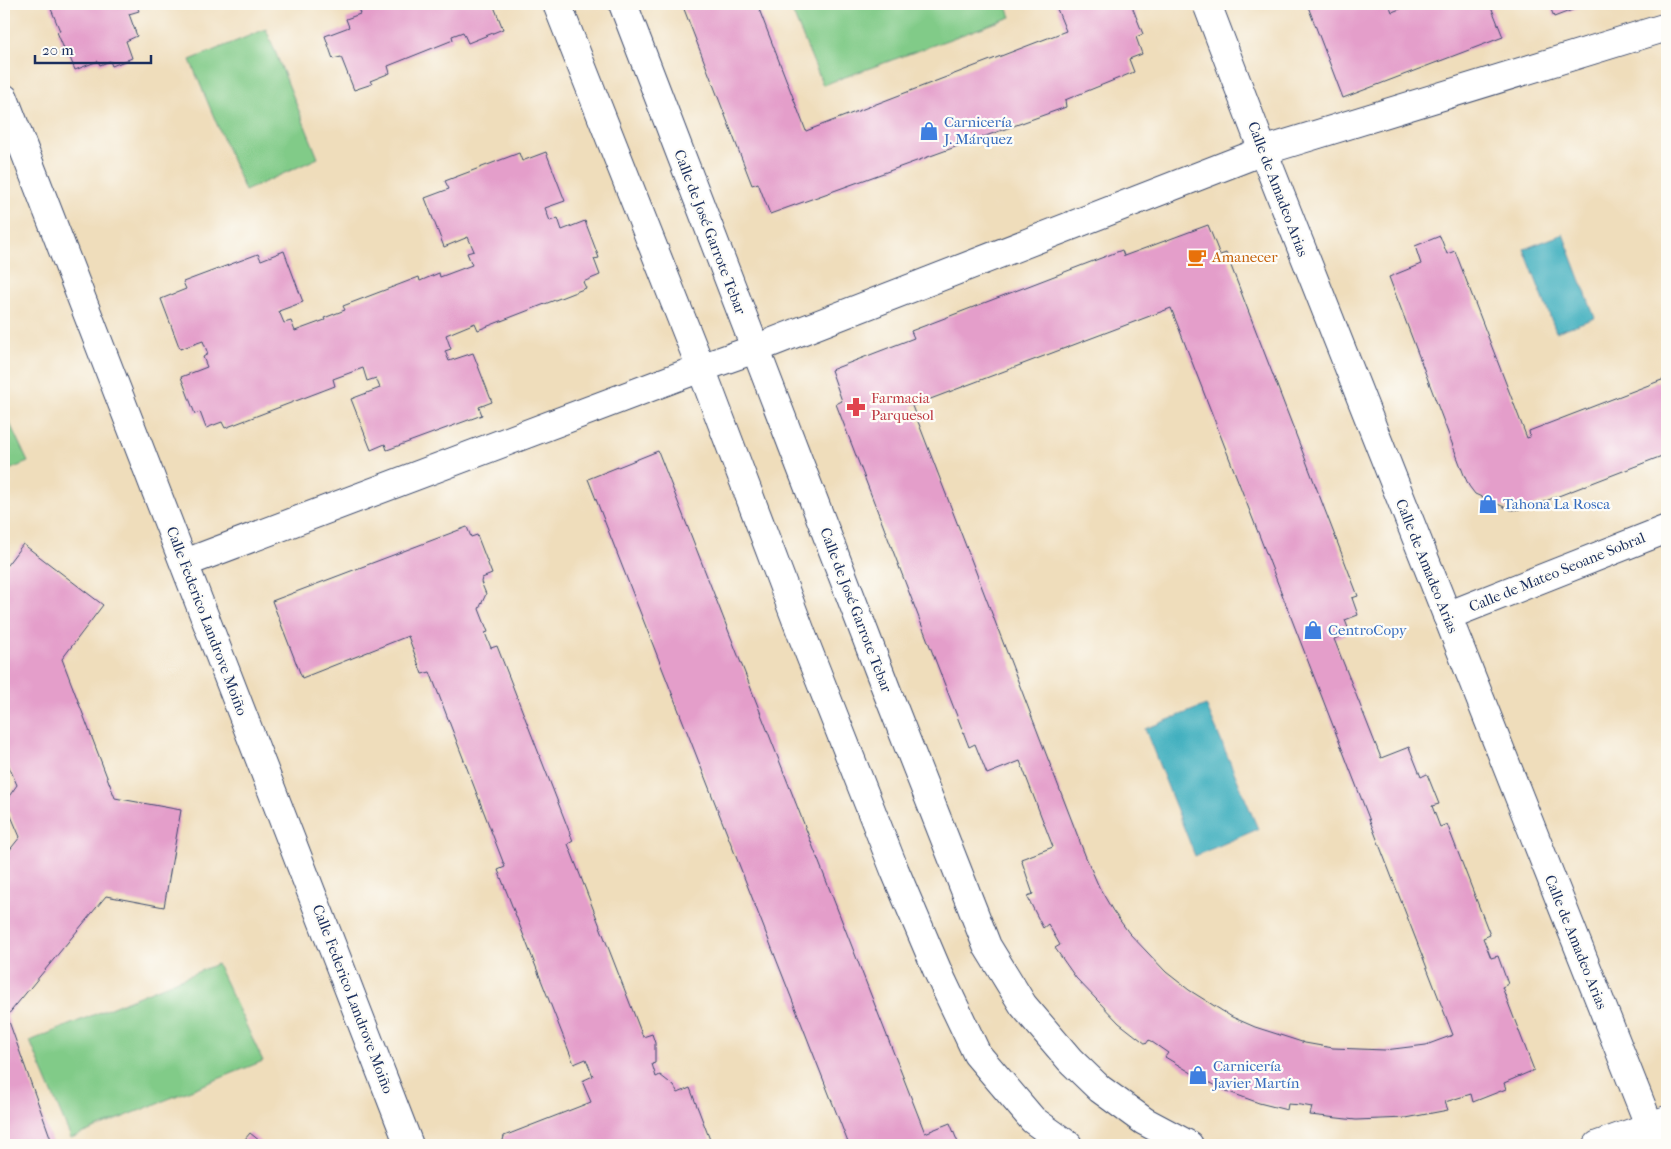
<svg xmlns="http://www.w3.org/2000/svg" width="1671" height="1149" font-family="'IM FELL French Canon',serif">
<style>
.green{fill:#81cb88;stroke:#4e7d73}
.water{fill:#42b0bf;stroke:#2e708e}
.building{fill:#e49eca;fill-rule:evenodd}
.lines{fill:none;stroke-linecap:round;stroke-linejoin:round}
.minor-casing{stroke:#3b496c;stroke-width:30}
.minor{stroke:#fff;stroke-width:28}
.labels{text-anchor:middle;stroke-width:4.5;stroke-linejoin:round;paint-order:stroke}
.shop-label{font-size:15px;fill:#366cbe;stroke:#fdfcf7;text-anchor:start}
.street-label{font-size:15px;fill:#1b2f5e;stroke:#fdfcf7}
.food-label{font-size:15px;fill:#c56008;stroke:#fdfcf7;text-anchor:start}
.health-label{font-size:15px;fill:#be3a42;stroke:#fdfcf7;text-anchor:start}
</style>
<rect width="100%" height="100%" fill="#fdfcf7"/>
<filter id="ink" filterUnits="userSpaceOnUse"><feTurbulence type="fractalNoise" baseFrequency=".02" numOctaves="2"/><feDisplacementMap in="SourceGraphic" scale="10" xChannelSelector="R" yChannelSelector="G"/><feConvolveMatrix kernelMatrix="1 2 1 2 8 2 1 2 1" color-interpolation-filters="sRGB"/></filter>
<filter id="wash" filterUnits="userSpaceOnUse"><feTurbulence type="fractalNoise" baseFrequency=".0096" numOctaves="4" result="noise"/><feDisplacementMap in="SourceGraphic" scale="20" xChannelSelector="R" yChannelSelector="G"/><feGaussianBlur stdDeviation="1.12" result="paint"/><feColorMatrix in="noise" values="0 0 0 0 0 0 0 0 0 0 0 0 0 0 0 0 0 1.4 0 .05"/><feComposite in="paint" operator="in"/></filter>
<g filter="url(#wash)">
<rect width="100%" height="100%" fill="#efddbb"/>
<g class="green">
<path d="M789,4H1006L1011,17L823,85Z"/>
<path d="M266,29L318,158L245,191L190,60Z"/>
<path d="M4,411L28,462L4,472Z"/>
<path d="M217,964L263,1061L71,1138L30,1041Z"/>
</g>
<g class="water">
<path d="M1563,234L1595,318L1556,332L1524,249Z"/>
<path d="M1206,705L1258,829L1195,856L1145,729Z"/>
</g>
<g id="blocks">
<g class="building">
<path d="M49,4H136L139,11L129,14L137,36L126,41L132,58L112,66L110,61L100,65L98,61L75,70L69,55L67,56L57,32L60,31Z"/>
<path d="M377,4H493L503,29L468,43L463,32L452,36L453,40L388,66L390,73L370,81L372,84L354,90L341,57L333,59L325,36L349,27L346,19L360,14L359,11Z"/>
<path d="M682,4H757L806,131L1066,31L1055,4H1131L1143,34L1136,37L1142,54L1129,59L1134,72L1065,100L1066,107L770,214L758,183L752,185Z"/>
<path d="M1307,4H1389L1392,12L1413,4H1490L1503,37L1343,98Z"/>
<path d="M1549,4H1588L1554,17Z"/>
<path d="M546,152L565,201L545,208L550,221L558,218L562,230L585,221L599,258L594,259L600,275L583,282L586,288L478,330L475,323L446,335L451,349L445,351L449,361L473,353L492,402L479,407L482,415L387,450L385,444L371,450L351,399L380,388L376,378L367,381L363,368L333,379L335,386L225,428L222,422L206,428L200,412L195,414L181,377L207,367L203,357L208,354L203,341L180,349L161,299L186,289L183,282L258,254L261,260L284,251L303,302L279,311L284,323L291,321L295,331L325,320L324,318L345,310L343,306L419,277L420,281L439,273L440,277L472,265L467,253L474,251L468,237L444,247L425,198L449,189L445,181L519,153L522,161Z"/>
<path d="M1208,225L1220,255L1226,253L1358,596L1352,598L1358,615L1345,620L1350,633L1334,639L1381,758L1409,747L1421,777L1427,774L1439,804L1432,806L1440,827L1447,824L1490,935L1483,938L1491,958L1498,956L1508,984L1502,987L1534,1070L1504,1083L1506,1089L1473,1102L1471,1094L1445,1102L1448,1110L1406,1118L1356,1120L1310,1115L1312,1107L1301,1105L1288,1104L1287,1110L1259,1103L1229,1092L1200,1078L1165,1057L1168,1053L1149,1040L1146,1044L1119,1023L1076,978L1055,948L1060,945L1048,924L1043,928L1027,896L1033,894L1021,859L1053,847L1020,761L987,774L975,744L969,747L836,404L842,401L831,370L914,338L911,331L1122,250L1124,256ZM1171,308L1453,1035L1426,1045L1385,1050L1333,1048L1305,1043L1255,1027L1232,1017L1189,990L1166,972L1129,933L1113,911L1099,887L1085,855L912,406Z"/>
<path d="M1440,236L1447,254L1455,251L1527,438L1530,437L1529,431L1667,378V454L1525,509L1511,510L1475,494L1469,486L1464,475L1389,277L1421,264L1415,246Z"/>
<path d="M658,451L925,1133L950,1123L959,1145H849L588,479Z"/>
<path d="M467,527L471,537L477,535L492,574L482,578L481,582L486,594L479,609L488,632L485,633L491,648L497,646L573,841L568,844L643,1037L652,1034L655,1043V1063L652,1064L656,1077L660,1075L674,1086L678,1093L690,1088L712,1145H502L504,1136L591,1102L582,1081L593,1076L586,1059L574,1064L498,870L505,867L430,672L422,674L408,636L302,678L272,601Z"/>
<path d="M23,544L103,605L62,659L115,798L181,810L164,907L106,896L7,1016L53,1145H4V857L20,837L5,802L17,785L4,755V569Z"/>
<path d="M250,1133L265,1145H240Z"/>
</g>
</g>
</g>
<g filter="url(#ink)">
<use href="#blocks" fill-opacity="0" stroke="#3b496c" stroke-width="1"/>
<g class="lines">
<g class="minor-casing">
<g id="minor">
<path d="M557,4L701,368L802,635L895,871L938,972L977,1054L1033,1120L1068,1145"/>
<path d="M623,4L888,694L987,946L1023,1005L1070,1060L1100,1089L1144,1121L1189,1145"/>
<path d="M1207,4L1263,151L1657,1145"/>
<path d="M4,98L409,1145"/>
<path d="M185,563L701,368L755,349L1263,151L1667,27"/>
<path d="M1447,616L1667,529"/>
<path d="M1598,1145L1667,1120"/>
</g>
</g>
<use href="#minor" class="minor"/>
</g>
</g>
<defs>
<g id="shop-bare" transform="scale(1.5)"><path d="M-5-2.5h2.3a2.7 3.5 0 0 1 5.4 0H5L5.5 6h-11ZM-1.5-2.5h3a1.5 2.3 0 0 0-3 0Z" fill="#3f7fe0" stroke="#fdfcf7" stroke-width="2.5" paint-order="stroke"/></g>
<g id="cafe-bare" transform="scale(1.5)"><path d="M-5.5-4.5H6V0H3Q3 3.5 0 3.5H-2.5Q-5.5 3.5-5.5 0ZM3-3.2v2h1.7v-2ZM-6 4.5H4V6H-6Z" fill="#e8710a" stroke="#fdfcf7" stroke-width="2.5" paint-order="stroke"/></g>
<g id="pharmacy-bare" transform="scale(1.5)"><path d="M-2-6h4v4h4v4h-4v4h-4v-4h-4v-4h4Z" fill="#e0444e" stroke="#fdfcf7" stroke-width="2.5" paint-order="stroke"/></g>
</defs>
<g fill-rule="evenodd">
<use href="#shop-bare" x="929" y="131"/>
<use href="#cafe-bare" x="1197" y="257"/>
<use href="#pharmacy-bare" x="856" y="407"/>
<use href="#shop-bare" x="1488" y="504"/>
<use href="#shop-bare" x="1313" y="630"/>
<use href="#shop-bare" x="1198" y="1075"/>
</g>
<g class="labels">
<g class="shop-label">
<text x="944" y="127">Carnicería<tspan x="944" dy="17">J. Márquez</tspan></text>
<text x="1503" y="509">Tahona La Rosca</text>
<text x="1328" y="635">CentroCopy</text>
<text x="1213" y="1071">Carnicería<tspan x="1213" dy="17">Javier Martín</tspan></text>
</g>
<g class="street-label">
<text transform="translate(1278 189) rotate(69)" y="5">Calle de Amadeo Arias</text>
<text transform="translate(710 232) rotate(69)" y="5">Calle de José Garrote Tebar</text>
<text transform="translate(1427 566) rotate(68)" y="5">Calle de Amadeo Arias</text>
<text transform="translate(1557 572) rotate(-22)" y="5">Calle de Mateo Seoane Sobral</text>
<text transform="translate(856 610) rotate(69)" y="5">Calle de José Garrote Tebar</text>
<text transform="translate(207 621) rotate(69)" y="5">Calle Federico Landrove Moiño</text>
<text transform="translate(1576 942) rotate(68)" y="5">Calle de Amadeo Arias</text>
<text transform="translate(353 999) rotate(69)" y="5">Calle Federico Landrove Moiño</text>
</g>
<g class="food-label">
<text x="1212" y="262">Amanecer</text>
</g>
<g class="health-label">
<text x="871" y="403">Farmacia<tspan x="871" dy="17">Parquesol</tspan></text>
</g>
</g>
<rect width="1671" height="1149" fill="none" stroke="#fdfcf7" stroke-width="20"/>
<path d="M35 55v8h116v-8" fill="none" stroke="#1b2f5e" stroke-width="2.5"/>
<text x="42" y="55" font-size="15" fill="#1b2f5e" stroke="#fdfcf7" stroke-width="4" paint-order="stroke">20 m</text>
</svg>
